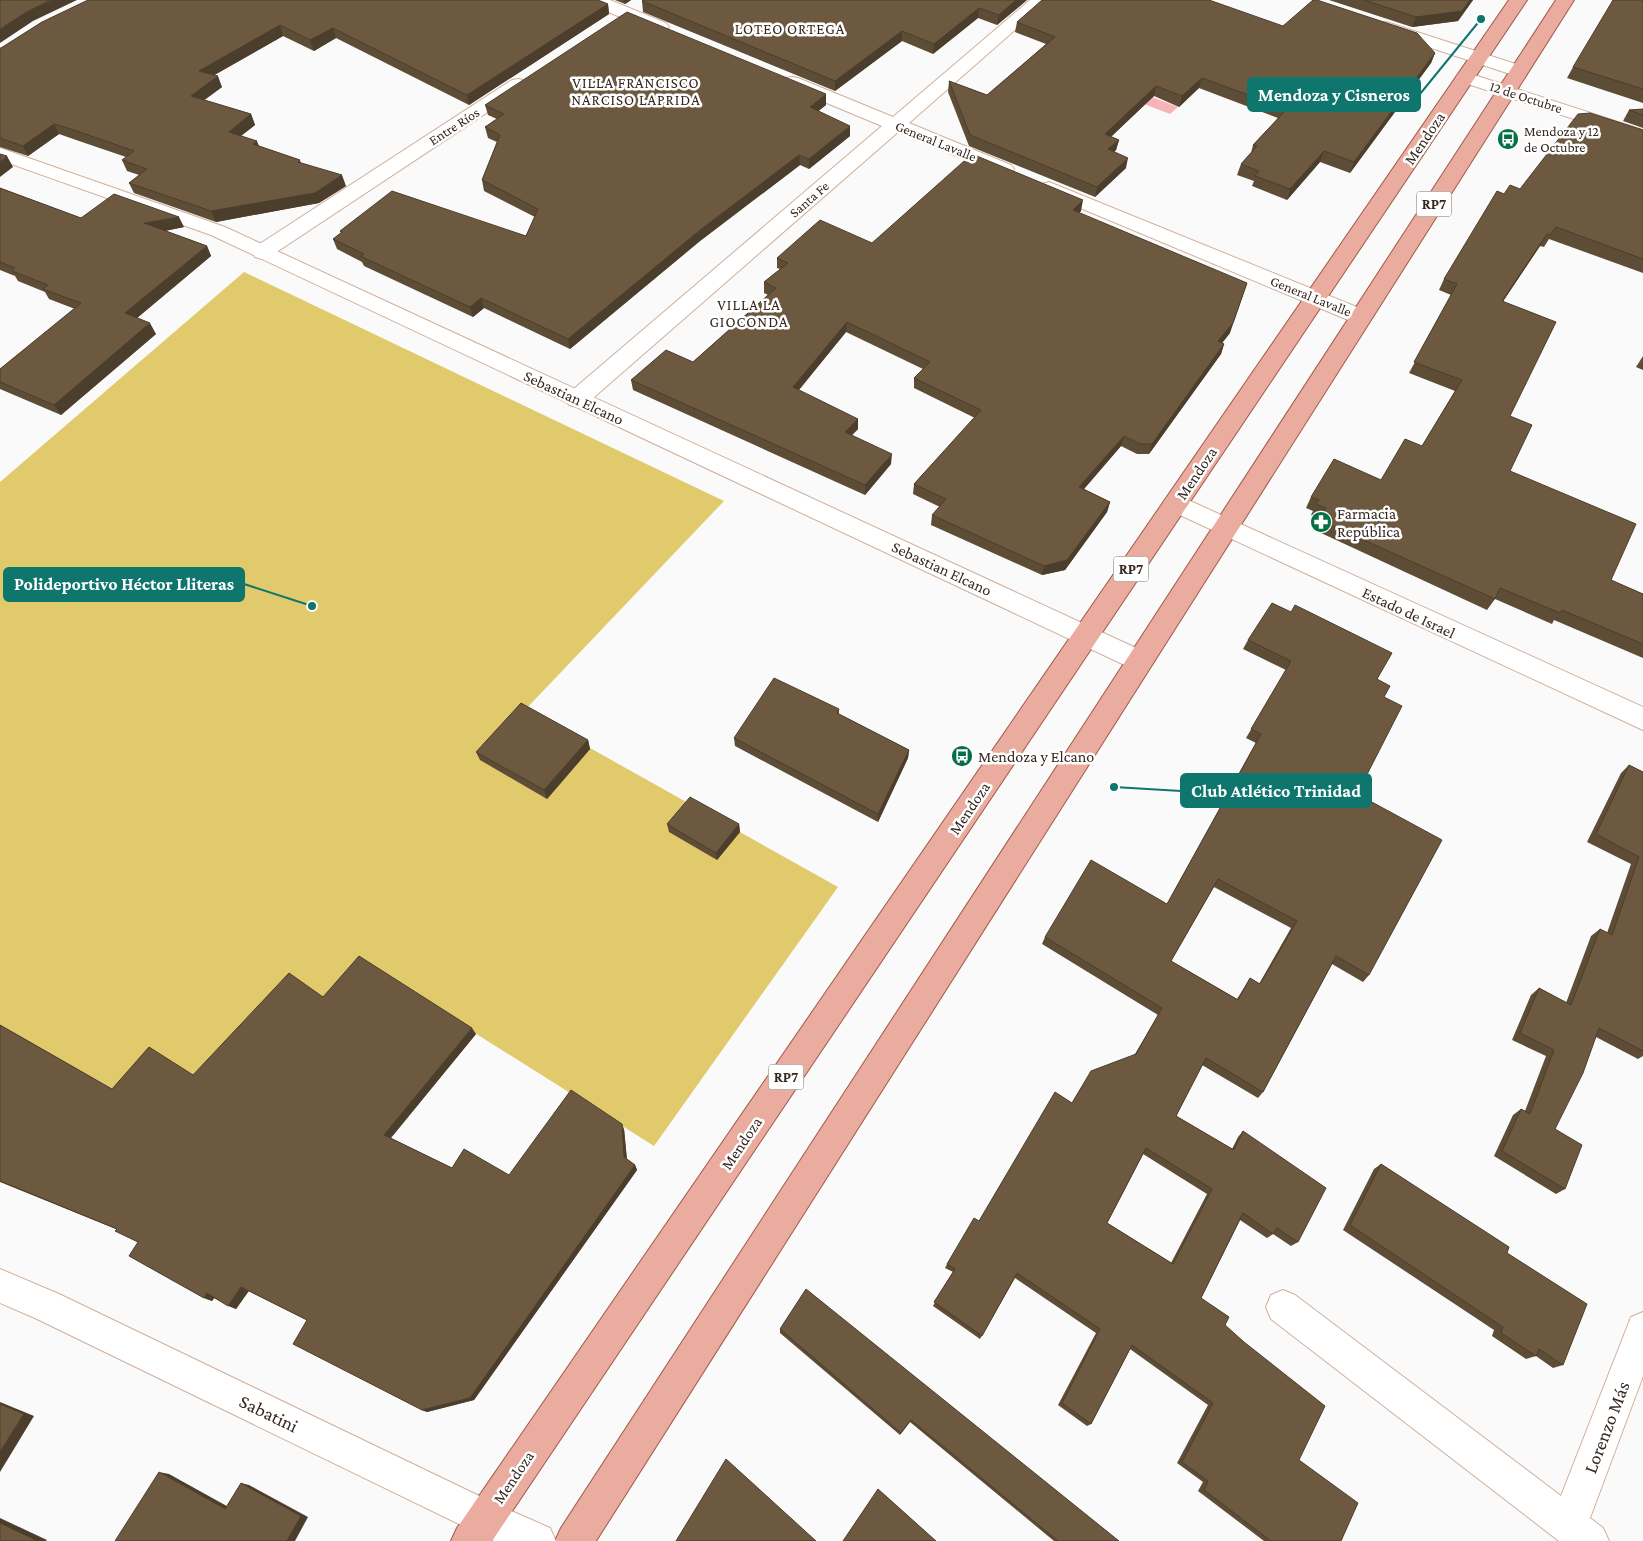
<svg xmlns="http://www.w3.org/2000/svg" width="1643" height="1541" font-family="'Crimson Pro',serif">
<style>
.green{fill:#e0ca6c}
.water{fill:#f6b4ba}
.lines{fill:none;stroke-linecap:round;stroke-linejoin:round}
.minor-casing{stroke:#d0b09b;stroke-width:2}
.tertiary-casing{stroke:#d0b09b;stroke-width:2}
.primary-casing{stroke:#a15948;stroke-width:2}
.minor{fill:#fff;fill-rule:evenodd}
.tertiary{fill:#fff;fill-rule:evenodd}
.primary{fill:#e9ac9e;fill-rule:evenodd}
.wall{fill:#5d4d36;fill-rule:evenodd}
.shaded-wall{fill:#4c3e2c}
.building{fill:#6c593f;stroke:#4c3e2c;fill-rule:evenodd}
.labels{text-anchor:middle;stroke-width:5;stroke-linejoin:round;paint-order:stroke}
.far-street-label{font-size:14px;fill:#352820;stroke:#fff}
.far-poi-label{font-size:14px;fill:#352820;stroke:#fff;text-anchor:start}
.far-neighbourhood-label{font-size:15px;letter-spacing:1px;fill:#352820;stroke:#fff}
.shield{fill:#fff;stroke:#726863;stroke-width:1}
.shield-label{font-size:15px;font-weight:bold;fill:#352820}
.street-label{font-size:16px;fill:#352820;stroke:#fff}
.poi-label{font-size:16px;fill:#352820;stroke:#fff;text-anchor:start}
.near-street-label{font-size:19px;fill:#352820;stroke:#fff}
.leader{fill:none;stroke:#0f766e;stroke-width:2}
.callout-dot{fill:#0f766e;stroke:#fff;stroke-width:2}
.callout{fill:#0f766e;stroke:#0f766e;stroke-width:2}
.callout-label{font-size:18px;text-anchor:middle;font-weight:bold;fill:#fff}
</style>
<rect width="100%" height="100%" fill="#fafafa"/>
<path class="green" d="M244,272L724,501L524,711L838,887L654,1146L364,963L207,1141L0,1026V482Z"/>
<path class="water" d="M1139,92L1178,107L1170,114L1131,99Z"/>
<g class="lines">
<g class="minor-casing">
<g id="minor">
<path d="M586,0H610L666,23L669,27L666,31L660,32L654,31L589,4Z"/>
<path d="M1030,0H1049L909,123L1011,165L1014,169L1011,173L1004,175L997,173L898,132L585,405L577,407L569,405L566,399L569,393L882,126L786,86L783,82L786,78L792,77L798,78L893,117Z"/>
<path d="M1386,22L1525,67L1528,71L1525,75L1519,76L1513,75L1380,31L1377,27L1380,23Z"/>
<path d="M1465,72L1643,130V142L1459,81L1456,77L1459,73Z"/>
<path d="M518,79L524,80L527,84L524,88L269,257L262,259L255,257L252,252L255,247L512,80Z"/>
<path d="M1049,182L1369,312L1372,317L1369,322L1361,324L1353,322L1042,192L1039,188L1042,184Z"/>
<path d="M0,1269L59,1294L498,1505L550,1528L556,1541H494L35,1318L0,1303Z"/>
<path d="M1283,1290L1295,1295L1561,1496L1631,1317L1643,1312V1376L1590,1518L1603,1528L1609,1541H1559L1271,1319L1266,1307L1271,1295Z"/>
</g>
</g>
<g class="tertiary-casing">
<g id="tertiary">
<path d="M0,148L225,227L1149,654L1153,661L1149,668L1140,671L1131,668L211,235L0,160Z"/>
<path d="M1175,494L1643,707V730L1167,509L1163,503L1167,497Z"/>
</g>
</g>
<g class="primary-casing">
<g id="primary">
<path d="M1509,0H1527L492,1541H451L457,1528Z"/>
<path d="M1556,0H1574L596,1541H555L561,1528Z"/>
</g>
</g>
<use href="#minor" class="minor"/>
<use href="#tertiary" class="tertiary"/>
<use href="#primary" class="primary"/>
</g>
<g class="wall">
<path d="M615,0H631L625,4Z"/>
<path d="M643,0H1027L997,25L978,18L933,54L902,41L835,91L643,12L642,1Z"/>
<path d="M1329,0H1473L1458,21L1412,27Z"/>
<path d="M1643,0V103L1567,78L1573,67Z"/>
<path d="M608,4L609,14L469,105L336,38L314,51L283,36L214,75L222,87L204,100L251,114L255,125L241,136L259,146L300,160L301,163L346,186L319,203L216,222L134,193L129,183L139,175L127,171L122,160L126,157L79,141L59,134L28,156L0,147V48H1L42,22Z"/>
<path d="M1017,22L1283,26L1435,53L1431,63L1350,173L1320,162L1287,200L1252,186L1254,181L1237,175L1241,164L1251,153L1253,145L1278,118L1199,88L1179,107L1154,96L1111,137L1119,140L1116,150L1114,152L1126,168L1095,197L969,146L948,92L949,81L987,95L1046,44L1015,32Z"/>
<path d="M485,105H826L818,111L850,136L809,169L800,165L700,241L570,349L484,308L473,317L364,266L362,262L337,249L333,239L341,233L340,231L526,236L535,217L484,191L482,180L497,142L488,138L485,127L497,119L488,115Z"/>
<path d="M1643,109V128L1623,121L1629,110Z"/>
<path d="M1643,130V273L1549,239L1544,247L1540,246L1503,301L1510,416V471L1611,580L1643,594V658L1554,620L1552,624L1495,599L1487,610L1321,533L1323,528L1317,526L1321,519L1311,515L1313,511L1306,508L1311,497L1381,480L1422,446L1455,391L1409,373L1451,295L1439,290L1444,279L1504,194L1520,189Z"/>
<path d="M0,188L81,218L184,227L165,231L207,246L211,256L137,318L156,334L61,415L0,389V369L75,309L49,299L45,292L18,281L15,276L0,270Z"/>
<path d="M1081,211L1079,213L1230,333L1222,343L1224,344L1221,354L1149,454H1137L1121,446L1084,489L1110,502L1107,512L1065,570L1042,575L931,525L932,515L940,507L913,494L914,484L975,418L914,388V378L923,369L846,332L799,390L858,429L852,435L891,464L865,495L633,390L631,380L693,362L768,295L764,293V282L780,269L777,268V258Z"/>
<path d="M1643,356V370L1636,367Z"/>
<path d="M1248,640L1377,679L1384,697L1357,794L1369,975L1363,982L1332,964L1263,1092L1258,1098L1202,1065L1176,1116L1232,1149L1238,1137L1243,1131L1298,1242L1291,1246L1273,1234L1267,1238L1240,1220L1201,1298L1225,1325L1299,1460L1341,1541H1264L1198,1491L1203,1482L1177,1463L1208,1405L1130,1349L1091,1424L1087,1426L1058,1405L1096,1333L1015,1278L980,1339L933,1306L953,1272L945,1268L947,1264L979,1221L1072,1103L1135,1054L1158,1015L1042,944L1045,937L1167,904L1256,743L1246,738L1286,670L1243,649ZM1214,887L1291,928L1259,984L1250,978L1237,999L1171,961ZM1143,1154L1207,1194L1171,1263L1107,1223Z"/>
<path d="M839,709V714L909,750L908,758L878,822L735,746L734,738Z"/>
<path d="M588,740L590,749L547,799L480,760L476,752Z"/>
<path d="M1629,765L1643,772V1056L1638,1059L1596,1037L1555,1129L1565,1189L1556,1194L1494,1156L1513,1115L1521,1109L1525,1111L1546,1056L1512,1040L1531,995L1539,988L1566,1003L1591,936L1600,929L1607,933L1631,864L1587,842L1621,773Z"/>
<path d="M667,824H739L740,832L717,860L669,832Z"/>
<path d="M323,997L476,1034L391,1138L452,1168L509,1175L624,1129L627,1159L635,1165L637,1170L474,1400L427,1412L422,1410L307,1320L249,1291L236,1309L214,1298L212,1301L204,1298L138,1242L116,1229L0,1182V1025L112,1089L193,1075Z"/>
<path d="M1381,1164L1507,1253L1563,1365L1553,1368L1536,1356L1526,1359L1492,1336L1494,1330L1343,1230L1374,1169Z"/>
<path d="M780,1329L1119,1541H1054L910,1422L900,1435L780,1333Z"/>
</g>
<g class="shaded-wall">
<path d="M51,0H77L33,21L0,43V29L28,11Z"/>
<path d="M624,0H631L625,4Z"/>
<path d="M1016,0H1027L997,25L999,15Z"/>
<path d="M1470,0H1473L1458,21L1412,27L1416,17Z"/>
<path d="M608,4L609,14L469,105L467,95Z"/>
<path d="M979,8L978,18L933,54L934,44Z"/>
<path d="M280,25L283,36L204,81L199,71Z"/>
<path d="M333,28L336,38L314,51L310,40Z"/>
<path d="M902,31V41L835,91V81Z"/>
<path d="M1435,53L1431,63L1350,173L1354,162Z"/>
<path d="M218,76L222,87L195,107L191,96Z"/>
<path d="M1202,78L1199,88L1179,107L1182,96Z"/>
<path d="M1156,86L1154,96L1103,144L1105,134Z"/>
<path d="M826,94V105L810,118V107Z"/>
<path d="M251,114L255,125L233,142L229,132Z"/>
<path d="M54,124L59,134L28,156L23,146Z"/>
<path d="M850,126V136L809,169V159Z"/>
<path d="M1119,140L1116,150L1106,160L1108,149Z"/>
<path d="M257,141L261,151L253,144Z"/>
<path d="M1324,151L1320,162L1287,200L1290,189Z"/>
<path d="M799,155L800,165L700,241L570,349L568,339L699,231Z"/>
<path d="M7,156L13,167L0,177V162Z"/>
<path d="M1128,158L1126,168L1095,197L1097,187Z"/>
<path d="M342,175L346,186L319,203L216,222L211,211Z"/>
<path d="M1083,200L1081,211L1071,221L1073,210Z"/>
<path d="M179,217L184,227L149,234L144,223Z"/>
<path d="M1547,234L1540,246L1496,312L1502,301Z"/>
<path d="M207,246L211,256L131,323L125,313Z"/>
<path d="M1247,283L1230,333L1215,352L1218,341Z"/>
<path d="M481,298L484,308L473,317L470,307Z"/>
<path d="M847,322L846,332L793,397V387Z"/>
<path d="M150,323L156,334L61,415L54,405Z"/>
<path d="M1224,344L1221,354L1149,454L1152,444Z"/>
<path d="M858,419V429L845,442V432Z"/>
<path d="M1124,436L1121,446L1077,497L1079,487Z"/>
<path d="M892,454L891,464L865,495V485Z"/>
<path d="M1110,502L1107,512L1065,570L1042,575L1044,566Z"/>
<path d="M588,740L590,749L547,799L544,790Z"/>
<path d="M909,750L908,758L878,822V814Z"/>
<path d="M739,824L740,832L717,860L716,853Z"/>
<path d="M472,1028L476,1034L389,1140L384,1135Z"/>
<path d="M622,1124L624,1129L627,1162L624,1157Z"/>
<path d="M635,1165L637,1170L474,1400L427,1412L422,1410Z"/>
<path d="M241,1287L249,1290L236,1309L228,1306Z"/>
<path d="M207,1293L215,1297L212,1301L204,1298Z"/>
<path d="M0,1402L34,1416L0,1472Z"/>
<path d="M159,1472L169,1474L234,1510L225,1509Z"/>
<path d="M241,1483L249,1485L308,1517L295,1541H287Z"/>
<path d="M0,1518L47,1540L46,1541H35L0,1523Z"/>
</g>
<g class="building">
<path d="M0,0H51L28,11L0,29Z"/>
<path d="M88,0H598L608,4L467,95L333,28L310,40L280,25L199,71L218,76L191,96L251,114L229,132L257,141L253,144L300,160L298,162L342,175L315,193L211,211L129,183L147,169L122,160L134,151L74,130L54,124L23,146L0,138V48H1L42,22Z"/>
<path d="M643,0H1016L999,15L979,8L934,44L902,31L835,81L642,1Z"/>
<path d="M1042,0H1209L1283,26L1313,0H1317L1417,33L1435,53L1354,162L1324,151L1290,189L1255,176L1259,171L1241,164L1257,146L1253,145L1287,109L1202,78L1182,96L1156,86L1105,134L1119,140L1108,149L1128,158L1097,187L970,135L949,81L987,95L1055,37L1017,22Z"/>
<path d="M1364,0H1470L1462,11L1416,17Z"/>
<path d="M1613,0H1643V89L1573,67Z"/>
<path d="M627,12L826,94L810,107L850,126L809,159L799,155L699,231L568,339L481,298L470,307L360,256L364,254L333,239L342,232L340,231L392,191L526,236L538,209L482,180L500,135L485,127L504,114L485,105Z"/>
<path d="M1643,109V115L1629,110Z"/>
<path d="M1590,113L1643,130V259L1556,227L1550,235L1547,234L1502,301L1556,322L1510,416L1532,425L1510,471L1636,524L1611,580L1643,594V644L1562,610L1560,613L1500,588L1495,599L1326,523L1329,518L1322,515L1326,508L1316,504L1319,500L1311,497L1334,459L1381,480L1405,439L1422,446L1462,380L1414,362L1457,284L1444,279L1497,191L1504,194L1510,185L1520,189L1578,114Z"/>
<path d="M0,154L7,156L0,162Z"/>
<path d="M972,154L1083,200L1073,210L1247,283L1233,323L1218,341L1224,344L1152,444H1140L1124,436L1079,487L1110,502L1067,560L1044,566L932,515L946,499L914,484L981,410L914,378L930,362L847,322L793,387L858,419L845,432L892,454L865,485L631,380L666,350L693,362L776,288L764,282L788,263L777,258L820,220L872,243Z"/>
<path d="M0,188L81,218L114,194L179,217L144,223L207,246L125,313L150,323L54,405L0,382V369L81,303L43,289L48,285L12,271L15,268L0,262Z"/>
<path d="M1272,603L1291,612L1295,605L1392,653L1377,679L1390,686L1384,697L1402,706L1357,794L1442,840L1369,975L1336,956L1263,1092L1206,1058L1176,1116L1234,1150L1243,1131L1326,1188L1298,1242L1277,1228L1273,1234L1243,1213L1201,1298L1229,1317L1225,1325L1244,1342L1325,1406L1299,1460L1358,1503L1341,1541H1271L1204,1490L1208,1481L1182,1462L1213,1403L1132,1345L1091,1424L1062,1403L1100,1329L1017,1273L982,1336L934,1302L955,1269L947,1264L974,1218L979,1221L1055,1092L1072,1103L1091,1071L1136,1054L1162,1008L1045,937L1091,860L1167,904L1261,734L1251,729L1291,661L1248,640ZM1218,879L1297,921L1260,984L1250,978L1238,1000L1171,961ZM1146,1148L1212,1189L1173,1264L1107,1223Z"/>
<path d="M774,678L839,709L837,713L909,750L878,814L734,738Z"/>
<path d="M521,703L588,740L544,790L476,752Z"/>
<path d="M1629,765L1643,772V1051L1599,1028L1583,1073L1555,1129L1582,1145L1565,1189L1502,1151L1521,1109L1530,1114L1554,1050L1520,1033L1539,988L1571,1005L1600,929L1612,935L1639,857L1596,834Z"/>
<path d="M690,797L739,824L716,853L667,824Z"/>
<path d="M359,956L472,1028L384,1135L452,1168L464,1149L509,1175L571,1090L622,1124L624,1157L635,1165L470,1398L422,1410L293,1344L307,1320L241,1287L228,1306L207,1293L204,1298L129,1256L138,1242L115,1231L117,1229L0,1181V1025L112,1089L149,1047L193,1075L289,973L323,997Z"/>
<path d="M1381,1164L1509,1247L1507,1253L1587,1304L1563,1365L1539,1349L1536,1356L1501,1333L1503,1327L1350,1225Z"/>
<path d="M806,1289L1119,1541H1058L911,1420L901,1433L780,1329Z"/>
<path d="M0,1404L24,1414L0,1452Z"/>
<path d="M726,1459L816,1541H676Z"/>
<path d="M159,1472L225,1509L241,1483L301,1516L287,1541H115Z"/>
<path d="M878,1489L936,1541H843Z"/>
<path d="M0,1523L36,1540L35,1541H0Z"/>
</g>
<defs>
<g id="bus-disc" transform="scale(1.125)"><circle r="9.5" fill="#056f47" stroke="#fff"/><path d="M-5-6H5V4H4V6H2V4H-2V6H-4V4H-5ZM-3.5-4V0h7V-4ZM-3.5 1.2v1.5H-2V1.2ZM2 1.2v1.5H3.5V1.2Z" fill="#fff"/></g>
<g id="pharmacy-disc" transform="scale(1.125)"><circle r="9.5" fill="#056f47" stroke="#fff"/><path d="M-2-6h4v4h4v4h-4v4h-4v-4h-4v-4h4Z" fill="#fff"/></g>
</defs>
<g fill-rule="evenodd">
<use href="#bus-disc" x="1508" y="139"/>
<use href="#pharmacy-disc" x="1321" y="522"/>
<use href="#bus-disc" x="962" y="756"/>
</g>
<g class="labels">
<g class="far-street-label">
<text transform="translate(1526 97) rotate(18)" y="5">12 de Octubre</text>
<text transform="translate(454 126) rotate(-33)" y="5">Entre Ríos</text>
<text transform="translate(936 141) rotate(22)" y="5">General Lavalle</text>
<text transform="translate(809 199) rotate(-41)" y="5">Santa Fe</text>
<text transform="translate(1311 296) rotate(22)" y="5">General Lavalle</text>
</g>
<g class="far-poi-label">
<text x="1524" y="136">Mendoza y 12<tspan x="1524" dy="16">de Octubre</tspan></text>
</g>
<g class="far-neighbourhood-label">
<text x="790" y="34">LOTEO ORTEGA</text>
<text x="636" y="88">VILLA FRANCISCO<tspan x="636" dy="17">NARCISO LAPRIDA</tspan></text>
<text x="749" y="310">VILLA LA<tspan x="749" dy="17">GIOCONDA</tspan></text>
</g>
<g class="shield">
<rect x="1416.5" y="191.5" width="35" height="25" rx="4"/>
<rect x="1113.5" y="556.5" width="35" height="25" rx="4"/>
<rect x="768.5" y="1064.5" width="35" height="25" rx="4"/>
</g>
<g class="shield-label">
<text x="1434" y="209">RP7</text>
<text x="1131" y="574">RP7</text>
<text x="786" y="1082">RP7</text>
</g>
<g class="street-label">
<text transform="translate(1424 138) rotate(-56)" y="6">Mendoza</text>
<text transform="translate(574 397) rotate(25)" y="6">Sebastian Elcano</text>
<text transform="translate(1196 473) rotate(-56)" y="6">Mendoza</text>
<text transform="translate(942 568) rotate(25)" y="6">Sebastian Elcano</text>
<text transform="translate(1409 612) rotate(25)" y="6">Estado de Israel</text>
<text transform="translate(969 808) rotate(-56)" y="6">Mendoza</text>
<text transform="translate(741 1143) rotate(-56)" y="6">Mendoza</text>
<text transform="translate(513 1477) rotate(-56)" y="6">Mendoza</text>
</g>
<g class="poi-label">
<text x="1337" y="519">Farmacia<tspan x="1337" dy="18">República</tspan></text>
<text x="978" y="762">Mendoza y Elcano</text>
</g>
<g class="near-street-label">
<text transform="translate(269 1413) rotate(26)" y="7">Sabatini</text>
<text transform="translate(1606 1427) rotate(-69)" y="7">Lorenzo Más</text>
</g>
</g>
<path class="leader" d="M1481 19L1420 94M312 606L244 584M1114 787L1181 791"/>
<g class="callout-dot">
<circle cx="1481" cy="19" r="5"/>
<circle cx="312" cy="606" r="5"/>
<circle cx="1114" cy="787" r="5"/>
</g>
<g class="callout">
<rect x="1248" y="78" width="172" height="33" rx="5"/>
<rect x="4" y="568" width="240" height="33" rx="5"/>
<rect x="1181" y="774" width="190" height="33" rx="5"/>
</g>
<g class="callout-label">
<text x="1334" y="101">Mendoza y Cisneros</text>
<text x="124" y="590">Polideportivo Héctor Lliteras</text>
<text x="1276" y="797">Club Atlético Trinidad</text>
</g>
</svg>
